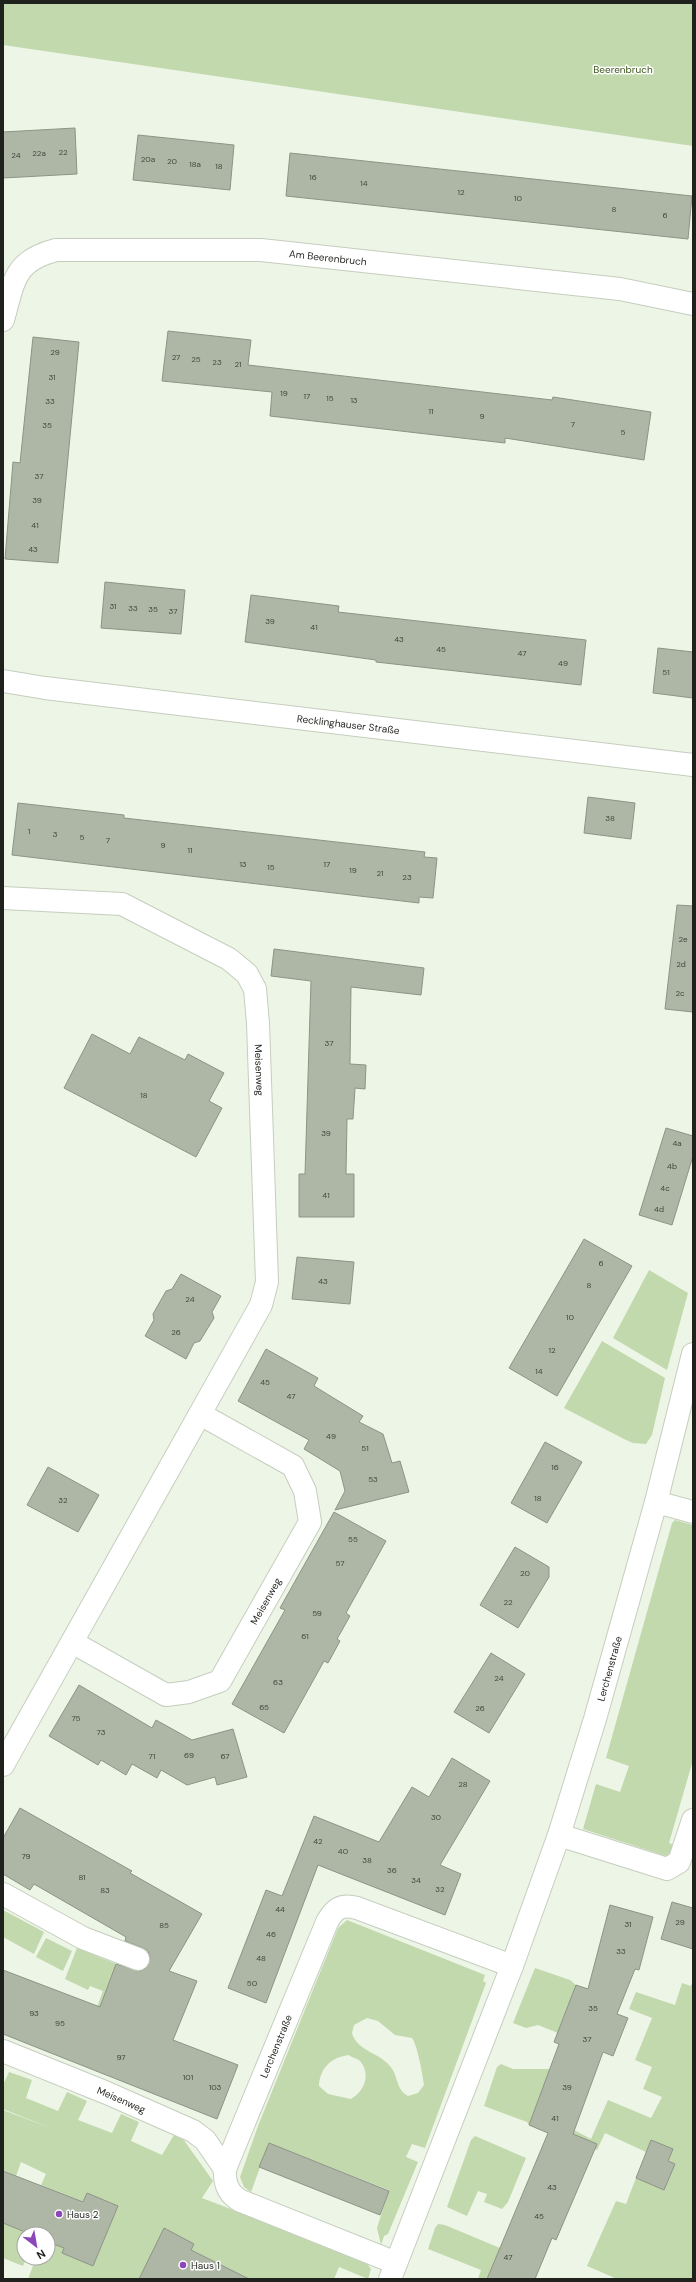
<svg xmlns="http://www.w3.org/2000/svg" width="696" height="2282" font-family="'DM Sans',sans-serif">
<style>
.green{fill:#c2d8ad;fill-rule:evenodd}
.building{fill:#aeb6a6;stroke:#8c9485}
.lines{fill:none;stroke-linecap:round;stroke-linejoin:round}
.minor-casing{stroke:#c5cebe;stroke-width:24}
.secondary-casing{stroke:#c5cebe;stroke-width:24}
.minor{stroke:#fff;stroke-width:22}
.secondary{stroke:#fff;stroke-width:22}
.poi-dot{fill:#8c46b9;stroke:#fff;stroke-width:1.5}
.labels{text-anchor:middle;stroke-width:3;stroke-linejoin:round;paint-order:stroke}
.number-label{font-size:8px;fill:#43473e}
.park-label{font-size:10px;fill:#3b5519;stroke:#fff}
.street-label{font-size:10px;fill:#1f221c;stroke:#fff}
.poi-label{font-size:10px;fill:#1f221c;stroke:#fff;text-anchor:start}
</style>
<rect width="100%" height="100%" fill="#edf6e6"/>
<g class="green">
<path d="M3,3H693V146L3,45Z"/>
<path d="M649,1270L688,1293L667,1370L613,1338Z"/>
<path d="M602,1341L665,1378L652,1435L646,1444L633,1443L624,1439L564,1408Z"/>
<path d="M675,1520L693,1525V1760L669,1843L679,1847L666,1856L583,1829L596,1784L620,1792L629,1766L606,1758L672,1523Z"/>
<path d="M3,1910L44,1932L34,1954L3,1937Z"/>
<path d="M347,1920L485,1975L483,1981L486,1983L425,2148L412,2144L406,2157L418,2162L388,2234L384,2236L381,2245L377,2228L389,2190L269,2143L251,2192L244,2187L240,2177L258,2126L338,1928ZM367,2018L378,2021L395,2035L412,2038C417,2044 423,2076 424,2085L418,2093L408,2096C395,2089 399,2075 389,2065C378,2052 357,2051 352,2033L354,2025ZM349,2055C352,2058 357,2058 360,2061C371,2074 365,2091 351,2099L328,2094L319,2086C320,2067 332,2057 349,2055Z"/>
<path d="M46,1938L72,1951L63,1971L36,1957Z"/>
<path d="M77,1948L116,1964L109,1982L128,1989L85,2039L103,1991L90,1986L88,1990L65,1979Z"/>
<path d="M535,1968L570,1980L576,1985L558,2033L538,2025L526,2028L513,2023Z"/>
<path d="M693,1979V2279H617L587,2266L616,2201L626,2204L636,2178L664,2190L675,2164L668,2161L673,2149L651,2140L646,2152L605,2133L597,2150L570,2141L574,2130L591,2139L608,2100L651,2118L662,2097L643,2089L652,2067L635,2060L652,2018L629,2009L636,1992L675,2005L682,1983L691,1986Z"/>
<path d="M501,2064L513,2069H551L529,2125L527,2122L484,2106L497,2067Z"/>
<path d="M9,2072L32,2080L26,2098L58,2111L67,2092L87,2101L78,2120L112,2133L121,2114L139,2122L131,2141L162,2155L174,2135L183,2139L213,2181L202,2198L365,2261L371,2269L368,2279L339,2267L334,2279H249L191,2250L194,2244L164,2229L139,2279H28L36,2258H48V2241L64,2248L62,2253L93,2266L118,2206L87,2193L83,2202L41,2185L46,2174L21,2162L16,2176L3,2170V2110L53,2129L3,2109V2085Z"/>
<path d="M475,2136L526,2158L508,2202L502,2209L484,2202L487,2194L478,2191L467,2216L447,2207L471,2140Z"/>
<path d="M3,2223L30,2234H24V2258H26L23,2266L3,2258Z"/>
<path d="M438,2224L445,2225L500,2248L487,2279H478L481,2270L428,2249L435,2228Z"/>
</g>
<g class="building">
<path d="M75,128L77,174L3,178V132Z"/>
<path d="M138,135L234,145L230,190L133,180Z"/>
<path d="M290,153L692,196L688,239L286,196Z"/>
<path d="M168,331L251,340L248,365L552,400L553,397L651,412L644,460L505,438V443L270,416L272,392L162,381Z"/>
<path d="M33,337L79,342L58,563L5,559L13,462L20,463Z"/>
<path d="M105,582L185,590L181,634L101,628Z"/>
<path d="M251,595L339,606L338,612L586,640L581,685L376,662V660L245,642Z"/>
<path d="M658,648L693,652V698L653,693Z"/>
<path d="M588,797L635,803L631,839L584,833Z"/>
<path d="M18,803L124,815V818L425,852L424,857L437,858L433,898L419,897V903L12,855Z"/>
<path d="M677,905L693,906V1012L665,1009Z"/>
<path d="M274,949L424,968L421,995L351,987L350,1064L366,1065L365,1089L355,1088L353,1119H347L346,1174H354V1217H299V1174H305L311,981L271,976Z"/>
<path d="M92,1034L130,1054L139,1037L185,1060L188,1054L224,1073L209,1101L222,1108L196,1157L64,1088Z"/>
<path d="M666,1128L693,1136V1156L672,1225L639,1215Z"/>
<path d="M584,1239L632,1266L557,1396L509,1368Z"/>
<path d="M297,1257L354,1262L350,1304L292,1299Z"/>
<path d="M181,1274L221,1296L212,1312L214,1318L200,1341L194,1343L186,1359L145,1336L154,1320L153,1314L166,1291L172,1289Z"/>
<path d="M266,1349L318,1378L314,1386L363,1416L359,1422L383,1434L392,1463L400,1461L409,1492L335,1510L345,1491L340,1471L304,1449L309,1440L238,1401Z"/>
<path d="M545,1442L582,1462L547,1523L511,1503Z"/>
<path d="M48,1467L99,1495L78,1532L27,1505Z"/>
<path d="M334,1512L386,1541L346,1613L350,1616L337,1639L340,1641L328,1663L324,1661L284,1733L232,1704L285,1610L280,1608Z"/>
<path d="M515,1547L549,1567V1577L518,1628L480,1605Z"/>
<path d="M491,1653L525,1674L489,1733L454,1712Z"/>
<path d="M79,1685L152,1728L156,1720L192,1740L233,1729L247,1777L217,1785L215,1777L187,1785L161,1770L157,1778L132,1764L126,1775L101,1760L98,1765L49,1736Z"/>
<path d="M452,1758L490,1781L440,1865L461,1874L445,1915L318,1865L266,2003L228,1988L266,1890L282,1896L314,1816L379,1842L412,1787L429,1797Z"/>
<path d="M20,1808L132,1871L130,1873L202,1914L169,1971L197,1981L173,2040L238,2065L217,2119L3,2034V1970L100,2007L116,1964L140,1971L146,1968L150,1957L148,1951L143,1948L125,1941L126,1937L34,1884L30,1890L3,1874V1838Z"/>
<path d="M672,1902L693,1908V1949L661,1939Z"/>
<path d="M610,1905L653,1917L639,1970L635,1969L617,2014L628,2018L613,2056L603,2052L573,2134L597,2144L556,2240L552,2238L535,2279H487L548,2133L529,2125L559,2044L554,2042L576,1985L588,1989Z"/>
<path d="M651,2140L673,2149L668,2161L675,2164L664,2190L636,2178Z"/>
<path d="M269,2143L389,2191L380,2215L259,2167Z"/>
<path d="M3,2171L83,2202L87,2193L118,2206L93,2266L62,2253L64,2248L48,2242V2234H30L3,2223Z"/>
<path d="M164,2228L194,2244L191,2250L249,2279H139Z"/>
</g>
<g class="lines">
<g class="minor-casing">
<g id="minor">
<path id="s1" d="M3,320C14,282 13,261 56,250H261L620,289L693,304"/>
<path id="s2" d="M3,898L122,904L229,959L247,974L255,989L258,1023L267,1282L261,1305L3,1765"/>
<path d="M656,1502L693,1512"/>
<path id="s3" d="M72,1642L166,1695L189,1692L220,1681L310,1522L305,1491L293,1466L200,1414"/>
<path d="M559,1835L667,1869L679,1862L693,1820"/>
<path d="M3,1894L83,1938L138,1959"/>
<path id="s4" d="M3,2051L107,2093L193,2131L205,2140L225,2169"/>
<path id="s5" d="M396,2263L241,2201C228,2194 224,2183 225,2169L327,1922C335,1908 341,1904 357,1908L512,1966"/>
<path id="s6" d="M390,2279L512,1966L559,1835L595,1719L656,1502L693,1354"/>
</g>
</g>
<g class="secondary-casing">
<g id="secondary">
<path id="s7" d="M3,681L45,688L693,765"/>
</g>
</g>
<use href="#minor" class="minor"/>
<use href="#secondary" class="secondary"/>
</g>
<g class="poi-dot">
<circle cx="59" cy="2214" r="4"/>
<circle cx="183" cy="2265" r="4"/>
</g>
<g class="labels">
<g class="number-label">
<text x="63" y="155">22</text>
<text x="39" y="156">22a</text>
<text x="16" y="158">24</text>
<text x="148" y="162">20a</text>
<text x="172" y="164">20</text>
<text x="195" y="167">18a</text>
<text x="219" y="169">18</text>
<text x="313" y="180">16</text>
<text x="364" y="186">14</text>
<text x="461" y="195">12</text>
<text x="518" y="201">10</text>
<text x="614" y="212">8</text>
<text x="665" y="218">6</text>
<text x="55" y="355">29</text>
<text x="176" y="360">27</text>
<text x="196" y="362">25</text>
<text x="217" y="365">23</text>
<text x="238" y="367">21</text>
<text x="52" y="380">31</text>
<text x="284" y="396">19</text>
<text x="307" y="399">17</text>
<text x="330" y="401">15</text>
<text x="354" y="403">13</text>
<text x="50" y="404">33</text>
<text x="431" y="414">11</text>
<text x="482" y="419">9</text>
<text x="573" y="427">7</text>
<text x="47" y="428">35</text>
<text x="623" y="435">5</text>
<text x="39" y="479">37</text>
<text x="37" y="503">39</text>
<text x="35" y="528">41</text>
<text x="33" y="552">43</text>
<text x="113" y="609">31</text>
<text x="133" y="611">33</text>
<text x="153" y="612">35</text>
<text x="173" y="614">37</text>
<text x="270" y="624">39</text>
<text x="314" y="630">41</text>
<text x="399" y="642">43</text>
<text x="441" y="652">45</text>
<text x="522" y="656">47</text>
<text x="563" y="666">49</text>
<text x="666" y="675">51</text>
<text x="610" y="821">38</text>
<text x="29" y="834">1</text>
<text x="55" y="837">3</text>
<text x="82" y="840">5</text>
<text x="108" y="843">7</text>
<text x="163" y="848">9</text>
<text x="190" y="853">11</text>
<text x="243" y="867">13</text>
<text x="327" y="867">17</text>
<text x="271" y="870">15</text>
<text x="353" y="873">19</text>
<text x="380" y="876">21</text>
<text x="407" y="880">23</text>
<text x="683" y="942">2e</text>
<text x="681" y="967">2d</text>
<text x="680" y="996">2c</text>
<text x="329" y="1046">37</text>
<text x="144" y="1098">18</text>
<text x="326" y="1136">39</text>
<text x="677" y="1146">4a</text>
<text x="672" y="1169">4b</text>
<text x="665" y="1191">4c</text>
<text x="326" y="1198">41</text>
<text x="659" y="1212">4d</text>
<text x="601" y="1266">6</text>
<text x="323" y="1284">43</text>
<text x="589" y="1288">8</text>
<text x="190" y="1302">24</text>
<text x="570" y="1320">10</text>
<text x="176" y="1335">26</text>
<text x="552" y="1353">12</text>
<text x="539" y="1374">14</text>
<text x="265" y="1385">45</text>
<text x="291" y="1399">47</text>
<text x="331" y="1439">49</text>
<text x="365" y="1451">51</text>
<text x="555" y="1470">16</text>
<text x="373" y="1482">53</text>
<text x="538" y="1501">18</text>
<text x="63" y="1503">32</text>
<text x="353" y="1542">55</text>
<text x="340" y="1566">57</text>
<text x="525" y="1576">20</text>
<text x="508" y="1605">22</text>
<text x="317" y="1616">59</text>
<text x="305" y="1639">61</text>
<text x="499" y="1681">24</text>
<text x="278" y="1685">63</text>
<text x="264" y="1710">65</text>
<text x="480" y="1711">26</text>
<text x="76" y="1721">75</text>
<text x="101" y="1735">73</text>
<text x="189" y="1758">69</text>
<text x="152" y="1759">71</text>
<text x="225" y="1759">67</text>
<text x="463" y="1787">28</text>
<text x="436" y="1820">30</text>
<text x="318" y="1844">42</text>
<text x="343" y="1854">40</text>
<text x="26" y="1859">79</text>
<text x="367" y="1863">38</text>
<text x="392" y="1873">36</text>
<text x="82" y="1880">81</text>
<text x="416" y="1883">34</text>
<text x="440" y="1892">32</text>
<text x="105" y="1893">83</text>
<text x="280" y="1912">44</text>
<text x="680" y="1925">29</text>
<text x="628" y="1927">31</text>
<text x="164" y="1928">85</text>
<text x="271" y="1937">46</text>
<text x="621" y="1954">33</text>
<text x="261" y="1961">48</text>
<text x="252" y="1986">50</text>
<text x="593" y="2011">35</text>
<text x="34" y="2016">93</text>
<text x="60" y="2026">95</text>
<text x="587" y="2042">37</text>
<text x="121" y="2060">97</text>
<text x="188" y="2080">101</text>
<text x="215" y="2090">103</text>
<text x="567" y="2090">39</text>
<text x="555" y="2121">41</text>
<text x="552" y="2190">43</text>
<text x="539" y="2219">45</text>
<text x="508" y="2260">47</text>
</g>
<g class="park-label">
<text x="623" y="73">Beerenbruch</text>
</g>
<g class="street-label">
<text dy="4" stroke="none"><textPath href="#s1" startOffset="367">Am Beerenbruch</textPath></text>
<text dy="4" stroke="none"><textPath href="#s7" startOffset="348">Recklinghauser Straße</textPath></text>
<text dy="4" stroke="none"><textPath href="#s2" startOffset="361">Meisenweg</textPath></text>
<text dy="4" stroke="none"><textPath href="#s3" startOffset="256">Meisenweg</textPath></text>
<text dy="4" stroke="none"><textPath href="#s6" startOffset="649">Lerchenstraße</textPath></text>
<text dy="4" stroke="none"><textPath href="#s5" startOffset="338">Lerchenstraße</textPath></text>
<text dy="4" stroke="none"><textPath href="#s4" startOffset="128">Meisenweg</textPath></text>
</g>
<g class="poi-label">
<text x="67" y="2218">Haus 2</text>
<text x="191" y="2269">Haus 1</text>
</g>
</g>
<rect width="696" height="2282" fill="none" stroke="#1f221c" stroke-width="8"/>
<g transform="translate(36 2246) rotate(149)"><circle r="19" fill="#ffffff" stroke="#a5a7a4"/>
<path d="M0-3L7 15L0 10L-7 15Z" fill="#8c46b9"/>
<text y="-6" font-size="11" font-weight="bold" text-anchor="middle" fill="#1f221c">N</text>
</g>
</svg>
